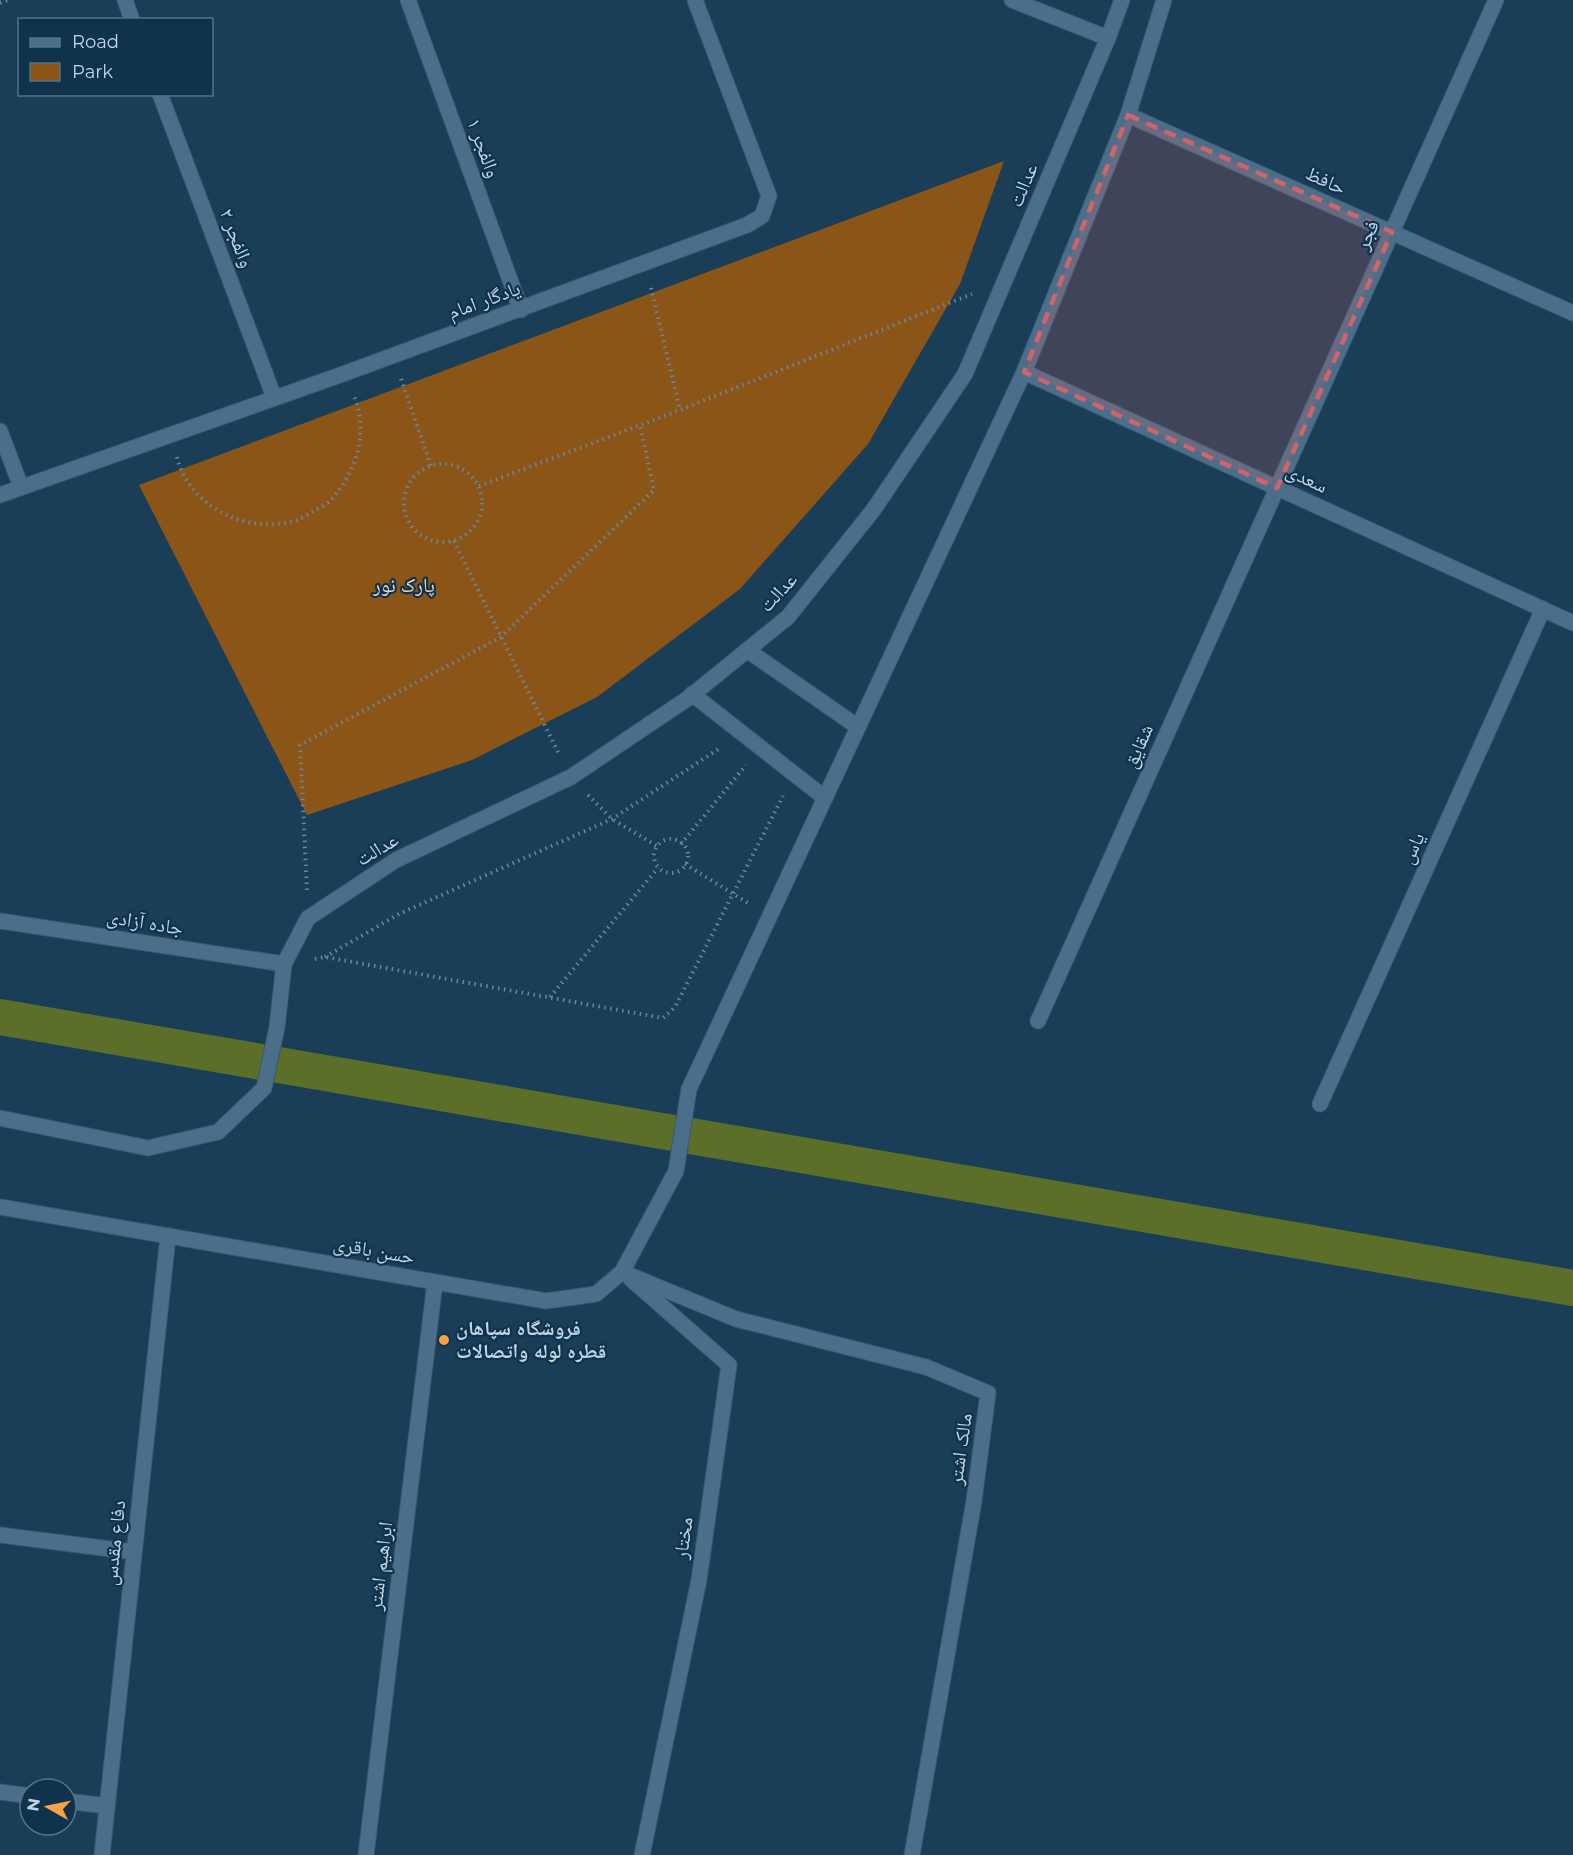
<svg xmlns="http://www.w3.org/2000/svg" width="1573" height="1855" font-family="Montserrat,'Noto Naskh Arabic',sans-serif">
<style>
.green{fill:#8c5518}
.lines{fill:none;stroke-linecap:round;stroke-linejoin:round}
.canal{stroke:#5b6f29;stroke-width:36}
.minor-casing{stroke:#3a596e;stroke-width:17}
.tertiary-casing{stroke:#3a596e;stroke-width:17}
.secondary-casing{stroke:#3a596e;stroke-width:17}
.path{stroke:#6c879c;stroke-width:4;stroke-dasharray:1.5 4.5;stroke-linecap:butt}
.minor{stroke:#4b6f8b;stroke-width:15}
.tertiary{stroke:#4b6f8b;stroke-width:15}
.secondary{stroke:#4b6f8b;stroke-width:15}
.marked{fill:#cf646a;fill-opacity:0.2;stroke:#cf646a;stroke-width:4.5;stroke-dasharray:12 8;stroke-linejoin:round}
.poi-dot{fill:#f7a149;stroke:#0f334d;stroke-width:2}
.labels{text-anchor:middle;stroke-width:4.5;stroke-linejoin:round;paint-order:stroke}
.street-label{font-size:20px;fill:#c1d4e4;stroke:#0f334d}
.park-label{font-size:20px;fill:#efd7c2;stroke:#0f334d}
.poi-label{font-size:20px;font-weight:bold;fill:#c1d4e4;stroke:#0f334d;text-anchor:start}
</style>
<rect width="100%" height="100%" fill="#1b3e58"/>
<path class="green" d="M1004,161L960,284L868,444L740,589L597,697L472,760L307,815L139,485Z"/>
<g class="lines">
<path class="canal" d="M0,1017L1573,1288"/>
<g class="minor-casing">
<g id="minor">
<path d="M125,0L132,20"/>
<path d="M408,0L521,310"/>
<path d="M1012,0L1108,38"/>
<path d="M160,94L274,397"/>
<path d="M1128,115L1573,313"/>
<path d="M1024,372L1573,623"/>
<path d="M0,431L21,487"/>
<path d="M0,495L343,374L747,225L762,216L769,196L695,0"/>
<path d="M1038,1021L1496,0"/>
<path d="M1320,1104L1543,609"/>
<path d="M622,1272L736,1319L926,1367L988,1393L974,1501L912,1855"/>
<path d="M631,1279L729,1365L699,1580L642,1855"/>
<path d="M0,1535L134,1552"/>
<path d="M0,1792L30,1796"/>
<path d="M66,1801L107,1806"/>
<path d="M102,1855L168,1236"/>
<path d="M366,1855L435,1282"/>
</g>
</g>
<g class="tertiary-casing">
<path id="tertiary" d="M0,921L284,964"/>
</g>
<g class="secondary-casing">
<g id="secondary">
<path d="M747,650L858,727"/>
<path d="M692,694L825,798"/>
<path d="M0,1118L148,1148L218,1132L264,1088L277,1027L284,964L308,918L396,860L571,777L687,699L788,617L874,509L965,374L1108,38L1122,0"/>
<path d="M0,1207L546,1301L596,1294L622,1272L676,1171L689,1089L1024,372L1128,115L1164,0"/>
</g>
</g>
<g class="path">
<path d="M0,3L8,0"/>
<path d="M651,288L680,410"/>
<path d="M401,379L431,466"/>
<path d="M177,457C189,508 250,536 297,520C303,518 309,514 314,511C319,508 325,506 329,502C343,488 351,472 357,454C362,436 362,414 354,396"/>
<circle cx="443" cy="503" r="39"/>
<path d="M479,486L680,410L972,294"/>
<path d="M454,541L560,756"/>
<path d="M588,795L612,819L657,846"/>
<circle cx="671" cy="856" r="17"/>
<path d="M681,844L746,765"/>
<path d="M685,864L748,903"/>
<path d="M307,890L300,745L501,637L654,490L640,425"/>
<path d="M325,957L399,914L612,819L720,748"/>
<path d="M315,959L325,957L663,1018L675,1007L783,796"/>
<path d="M550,997L658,868"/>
</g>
<use href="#minor" class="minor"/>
<use href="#tertiary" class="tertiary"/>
<use href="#secondary" class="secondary"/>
</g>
<path class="marked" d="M1128,115L1392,232L1277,488L1024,372Z"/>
<circle class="poi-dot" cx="444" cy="1340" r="6"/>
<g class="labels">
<g class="street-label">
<text transform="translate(484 148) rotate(70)" y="7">والفجر ۱</text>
<text transform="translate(1326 180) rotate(24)" y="7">حافظ</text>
<text transform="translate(1023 185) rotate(-67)" y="7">عدالت</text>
<text transform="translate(1367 235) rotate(-66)" y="7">فجر</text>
<text transform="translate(237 238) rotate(69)" y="7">والفجر ۲</text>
<text transform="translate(484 300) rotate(-20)" y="7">یادگار امام</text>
<text transform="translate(1307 478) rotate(25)" y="7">سعدی</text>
<text transform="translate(778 592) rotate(-47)" y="7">عدالت</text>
<text transform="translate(1138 746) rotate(-66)" y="7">شقایق</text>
<text transform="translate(1412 848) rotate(-66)" y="7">یاس</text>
<text transform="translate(377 849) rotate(-31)" y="7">عدالت</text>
<text transform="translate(145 922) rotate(9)" y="7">جاده آزادی</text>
<text transform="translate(374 1250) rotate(10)" y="7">حسن باقری</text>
<text transform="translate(960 1449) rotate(-82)" y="7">مالک اشتر</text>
<text transform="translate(683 1538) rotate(-82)" y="7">مختار</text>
<text transform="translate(114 1543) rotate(-84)" y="7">دفاع مقدس</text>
<text transform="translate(380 1566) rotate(-83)" y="7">ابراهیم اشتر</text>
</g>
<g class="park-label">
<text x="404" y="592">پارک نور</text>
</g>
<g class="poi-label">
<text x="456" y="1335">فروشگاه سپاهان<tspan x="456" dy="23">قطره لوله واتصالات</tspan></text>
</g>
</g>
<rect x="18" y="18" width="195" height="78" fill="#0f334d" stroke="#567389" stroke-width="1.5"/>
<rect x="30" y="38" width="30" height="9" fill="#4b6f8b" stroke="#567389" stroke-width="1.5"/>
<text x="72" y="48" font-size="18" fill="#c1d4e4">Road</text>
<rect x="30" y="63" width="30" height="18" fill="#8c5518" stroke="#567389" stroke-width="1.5"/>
<text x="72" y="78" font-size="18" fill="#c1d4e4">Park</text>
<g transform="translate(48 1807) rotate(279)"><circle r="28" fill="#0f334d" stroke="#567389" stroke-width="1.5"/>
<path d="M0-4.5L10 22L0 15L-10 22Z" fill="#f7a149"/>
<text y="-9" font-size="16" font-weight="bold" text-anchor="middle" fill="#c1d4e4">N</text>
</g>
</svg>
